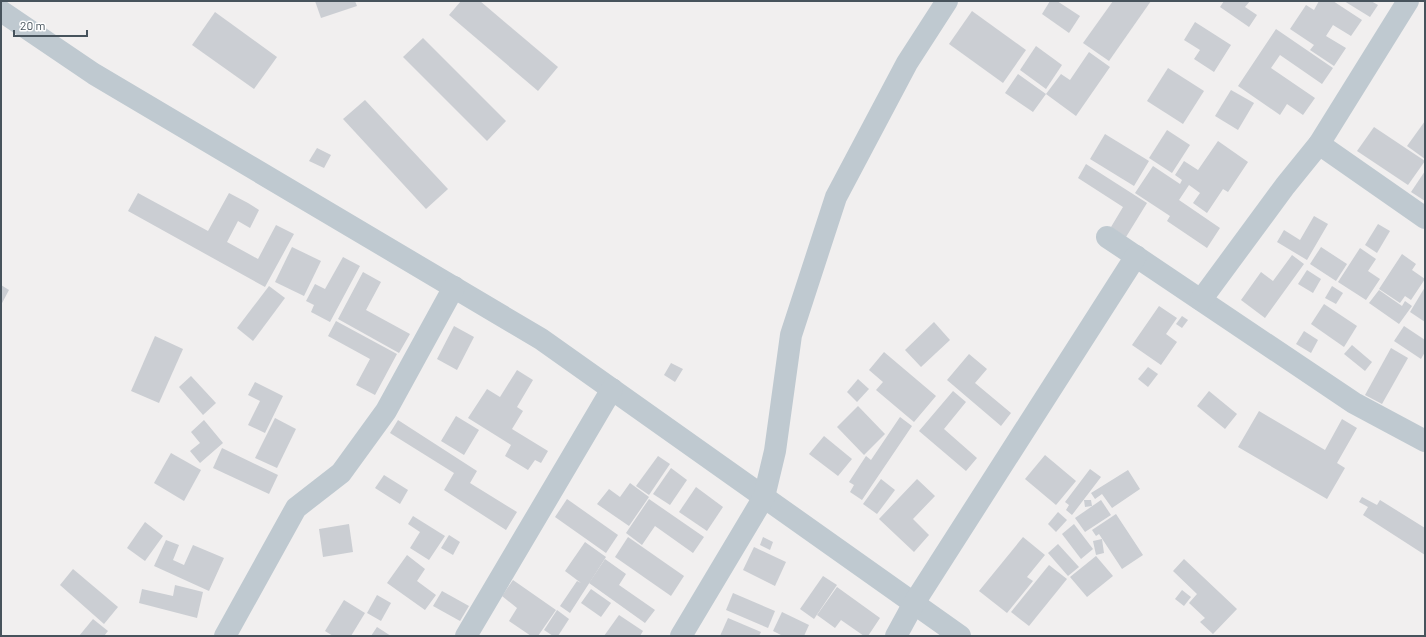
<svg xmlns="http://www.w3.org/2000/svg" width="1426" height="637" font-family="Barlow,sans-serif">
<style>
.building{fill:#cbced3}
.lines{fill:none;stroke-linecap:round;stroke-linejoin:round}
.minor{stroke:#bfc9d0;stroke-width:22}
</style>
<rect width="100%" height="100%" fill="#f1efef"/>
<g class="building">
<path d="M315,1H355L357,6L321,18Z"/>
<path d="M461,1H480L558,67L538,91L449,15Z"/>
<path d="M1050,1H1057L1080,16L1069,33L1042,14Z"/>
<path d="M1113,1H1151L1109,61L1083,43Z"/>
<path d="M1224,1H1250L1245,7L1257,15L1249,27L1220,7Z"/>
<path d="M1319,1H1333L1362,20L1351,36L1333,25L1326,36L1346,48L1334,66L1310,50L1314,45L1290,29L1306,5L1314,10Z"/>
<path d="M1344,1H1371L1378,5L1370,17Z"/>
<path d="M972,11L1026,50L1003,83L949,44Z"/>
<path d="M215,12L277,57L254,89L192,45Z"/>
<path d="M1195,22L1231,45L1214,72L1194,59L1200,50L1184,40Z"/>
<path d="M1276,29L1333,68L1322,84L1280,55L1271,68L1315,98L1303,115L1287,104L1280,115L1238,86Z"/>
<path d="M423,38L506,121L487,141L403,57Z"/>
<path d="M1036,46L1062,65L1046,89L1020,70Z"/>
<path d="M1089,52L1110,67L1076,116L1046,94L1033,112L1005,93L1018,74L1046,94L1061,74L1070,80Z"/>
<path d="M1168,68L1204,91L1183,124L1147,101Z"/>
<path d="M1231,90L1254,103L1238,130L1215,116Z"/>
<path d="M365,100L448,189L426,209L343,119Z"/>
<path d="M1425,121V159L1407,146Z"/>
<path d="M1374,127L1425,161L1408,185L1357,151Z"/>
<path d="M1167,130L1190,145L1172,173L1149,158Z"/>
<path d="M1105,134L1149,161L1134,186L1090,159Z"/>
<path d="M1218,141L1248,162L1228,192L1223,189L1207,213L1193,203L1200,193L1189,185L1179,200L1220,228L1207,248L1167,221L1170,216L1135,193L1153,166L1180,184L1182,180L1175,175L1184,161L1198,170Z"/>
<path d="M317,148L331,155L324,168L309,161Z"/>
<path d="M1086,164L1147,203L1126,237L1111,227L1123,207L1078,178Z"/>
<path d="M1425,171V201L1411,192Z"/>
<path d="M138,193L208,231L229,193L248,203L259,210L250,228L238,221L227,242L258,259L276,225L294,234L265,287L128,211Z"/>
<path d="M1314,216L1328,224L1307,260L1277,242L1284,230L1300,240Z"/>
<path d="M1378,224L1390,231L1377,253L1365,245Z"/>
<path d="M292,247L321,261L304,296L275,282Z"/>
<path d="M1321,247L1347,264L1336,281L1310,264Z"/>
<path d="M1360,248L1376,259L1368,271L1380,279L1366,300L1338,282Z"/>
<path d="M1402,254L1416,264L1412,270L1425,279L1411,300L1405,296L1400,303L1379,289Z"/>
<path d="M1292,255L1304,264L1265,318L1241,300L1261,272L1273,281Z"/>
<path d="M343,257L360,266L330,322L311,312L314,305L306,301L315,284L325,289Z"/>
<path d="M1307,270L1321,279L1313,293L1298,284Z"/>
<path d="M363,272L381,282L366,310L410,334L399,353L338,319Z"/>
<path d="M1,285L9,290L1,305Z"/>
<path d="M269,286L285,298L253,341L237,328Z"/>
<path d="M1332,286L1343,293L1336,304L1325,298Z"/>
<path d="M1425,287V322L1410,312Z"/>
<path d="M1379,290L1402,306L1405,301L1412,306L1399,324L1369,303Z"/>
<path d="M1324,304L1357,326L1344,347L1311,324Z"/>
<path d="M1159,306L1177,318L1166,334L1177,342L1161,365L1132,345Z"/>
<path d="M1182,316L1188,320L1182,328L1176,324Z"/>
<path d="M336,321L397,354L375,395L356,385L370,359L328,336Z"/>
<path d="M934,322L950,340L921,367L905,350Z"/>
<path d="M454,326L474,337L457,370L437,359Z"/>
<path d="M1404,326L1425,340V352L1421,359L1394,341Z"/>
<path d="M1304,331L1318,340L1311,353L1296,344Z"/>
<path d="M155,336L183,349L159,403L131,391Z"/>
<path d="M1352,345L1372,362L1365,371L1344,354Z"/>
<path d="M1391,348L1408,358L1382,404L1365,395Z"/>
<path d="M884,352L936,396L914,422L876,390L883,382L869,370Z"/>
<path d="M969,354L987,369L975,383L1011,413L1001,426L947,380Z"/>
<path d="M671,363L683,369L675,382L664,375Z"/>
<path d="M1148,367L1158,374L1148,387L1138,379Z"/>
<path d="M517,370L533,380L517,407L523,411L512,429L548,451L541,463L535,460L528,470L505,456L511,445L468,418L487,389L500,397Z"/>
<path d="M191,376L216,403L203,415L179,387Z"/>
<path d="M858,379L869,389L857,402L847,392Z"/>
<path d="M255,382L283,396L265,433L248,425L260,401L248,395Z"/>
<path d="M953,391L966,402L944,429L977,458L966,471L919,431Z"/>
<path d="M1209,391L1237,414L1225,429L1197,406Z"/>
<path d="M858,406L885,434L864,455L837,427Z"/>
<path d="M1259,411L1325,450L1342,419L1357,428L1337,463L1345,468L1327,499L1238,447Z"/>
<path d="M456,416L479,430L464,455L441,441Z"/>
<path d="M900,417L912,426L862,500L850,492L854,485L849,482L866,456L871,460Z"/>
<path d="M275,418L296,429L277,468L255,458Z"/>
<path d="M204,420L223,443L200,463L190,451L200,443L191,432Z"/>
<path d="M398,420L477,471L470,483L517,512L506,530L444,490L454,473L390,433Z"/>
<path d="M824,436L852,459L838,476L809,454Z"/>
<path d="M222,448L278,475L269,494L213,468Z"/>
<path d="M171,453L201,470L184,501L154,483Z"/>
<path d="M1045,455L1076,481L1056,505L1025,479Z"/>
<path d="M658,456L670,464L649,495L636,486Z"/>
<path d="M671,468L687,480L670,505L653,494Z"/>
<path d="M1090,469L1101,477L1072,515L1066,510L1069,505L1065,502Z"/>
<path d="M1128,470L1140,489L1112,508L1102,494L1095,499L1091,493Z"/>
<path d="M384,475L408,490L400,504L375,488Z"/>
<path d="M881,479L895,490L877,514L863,504Z"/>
<path d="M917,479L935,496L913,519L929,535L914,552L879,519Z"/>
<path d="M630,483L649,497L629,526L597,504L609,489L620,497Z"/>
<path d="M696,487L723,507L707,531L679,512Z"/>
<path d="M1362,497L1377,505L1380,500L1425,528V555L1363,515L1368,507L1359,502Z"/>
<path d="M567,499L618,535L606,553L555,517Z"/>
<path d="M649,499L704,537L693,553L655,526L642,545L626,533Z"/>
<path d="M1084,500H1091L1092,506L1085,507Z"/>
<path d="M1101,500L1111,515L1085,532L1075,518Z"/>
<path d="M1058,512L1067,520L1056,532L1048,524Z"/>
<path d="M1116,514L1143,555L1122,569L1099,534L1096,536L1092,530Z"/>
<path d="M413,516L445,536L429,560L410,548L420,532L408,524Z"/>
<path d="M145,522L163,536L145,561L127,548Z"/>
<path d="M349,524L353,552L323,557L319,529Z"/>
<path d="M1074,524L1093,549L1081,559L1062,534Z"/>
<path d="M449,535L460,542L453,555L441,548Z"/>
<path d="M628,537L684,576L671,596L615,557Z"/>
<path d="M763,537L773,542L770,550L760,545Z"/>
<path d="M1023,537L1045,555L1027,577L1033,581L1007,613L979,591Z"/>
<path d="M1102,539L1104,553L1096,555L1093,541Z"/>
<path d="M166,540L179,545L173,560L184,565L193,545L224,558L209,591L154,566Z"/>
<path d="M585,542L606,557L570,613L560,606L577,581L581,583L565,571Z"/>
<path d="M1058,544L1079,567L1068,576L1048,553Z"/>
<path d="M754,547L786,562L775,586L743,570Z"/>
<path d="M407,555L425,569L417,581L436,595L425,610L387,583Z"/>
<path d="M1096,556L1113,576L1087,597L1070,577Z"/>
<path d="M605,559L626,574L619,585L655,610L645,623L589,583Z"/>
<path d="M1184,559L1237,609L1213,634L1200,622L1205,618L1189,603L1197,594L1173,571Z"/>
<path d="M1049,565L1067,579L1029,626L1011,612Z"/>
<path d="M73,569L118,607L104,624L60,585Z"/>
<path d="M823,576L837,585L814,619L800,609Z"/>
<path d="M513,580L556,610L538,636H531L509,621L517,608L502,596Z"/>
<path d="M175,585L203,592L197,618L139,603L142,589L173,596Z"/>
<path d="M837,587L880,618L868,636H864L841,620L835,628L817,615Z"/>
<path d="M591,589L611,603L601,617L581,603Z"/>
<path d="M1182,590L1191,597L1184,606L1175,599Z"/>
<path d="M442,591L469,606L460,621L433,606Z"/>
<path d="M733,593L775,611L768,628L726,610Z"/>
<path d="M377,595L391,603L381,621L367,613Z"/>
<path d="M344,600L365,613L351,636H333L325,631Z"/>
<path d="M557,610L569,619L558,636H553L544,630Z"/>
<path d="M782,612L809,625L804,636H783L773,631Z"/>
<path d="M619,615L643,631L640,636H604Z"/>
<path d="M728,618L761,632L759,636H720Z"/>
<path d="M93,619L108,631L104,636H79Z"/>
<path d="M377,627L391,636H371Z"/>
</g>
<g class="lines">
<g class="minor">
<path d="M1,11L94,74L541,339L960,636"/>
<path d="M1319,144L1425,218"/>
<path d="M1107,237L1354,403L1425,441"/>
<path d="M1201,300L1285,186L1319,144L1408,1"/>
<path d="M225,636L296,508L341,473L386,411L454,287"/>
<path d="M466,636L612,389"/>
<path d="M681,636L764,497L775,451L791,335L836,197L907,63L947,1"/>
<path d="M896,636L914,603L1136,256"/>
</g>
</g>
<rect width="1426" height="637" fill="none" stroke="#47535c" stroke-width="4"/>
<path d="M14 30v6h73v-6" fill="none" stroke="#47535c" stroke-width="2"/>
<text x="20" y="30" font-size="12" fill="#47535c" stroke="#ffffff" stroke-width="3" paint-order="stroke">20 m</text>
</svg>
